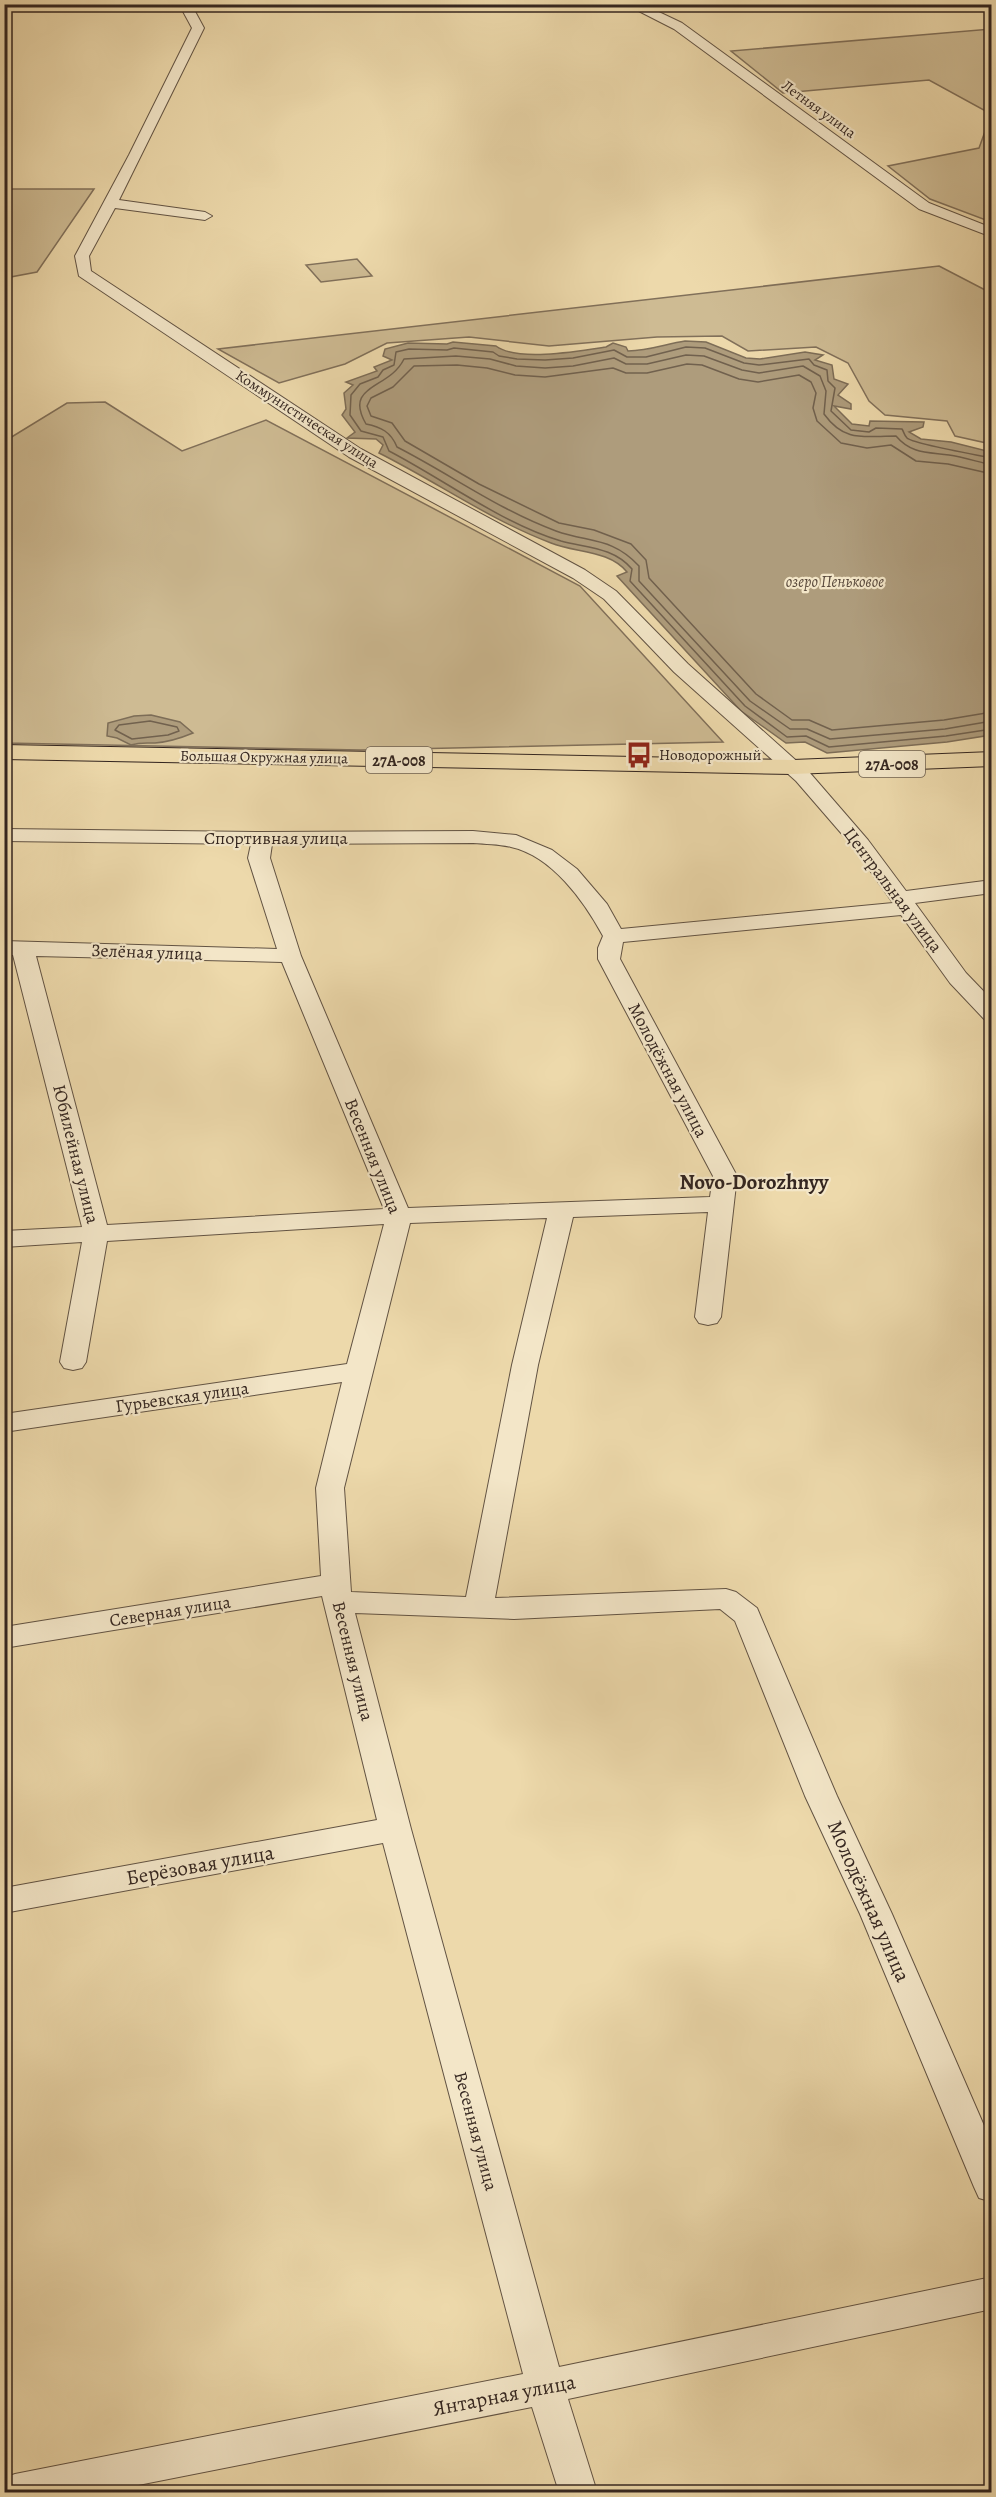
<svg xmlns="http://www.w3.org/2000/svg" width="996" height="2497" font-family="Alegreya,serif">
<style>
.green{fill:#cebb93;stroke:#81705a;stroke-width:1.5}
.water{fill:#ae9c7c;stroke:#7d6d57;stroke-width:1.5}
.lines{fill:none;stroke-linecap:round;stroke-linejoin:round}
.shore{stroke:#71614e;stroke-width:1.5}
.minor-casing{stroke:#625343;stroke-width:2}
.major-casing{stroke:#342620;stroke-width:2}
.minor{fill:#f3e6c8;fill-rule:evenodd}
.major{fill:#edd9ab;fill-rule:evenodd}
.labels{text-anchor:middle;stroke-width:4.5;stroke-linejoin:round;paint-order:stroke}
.far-street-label{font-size:15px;fill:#342620;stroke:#f3e6c8}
.far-poi-label{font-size:15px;fill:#342620;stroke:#f3e6c8;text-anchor:start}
.far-water-label{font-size:16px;font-style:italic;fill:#59493c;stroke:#f3e6c8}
.shield{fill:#f3e6c8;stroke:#6d6052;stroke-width:1.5}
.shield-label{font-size:16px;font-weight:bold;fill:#342620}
.street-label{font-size:18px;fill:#342620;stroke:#f3e6c8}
.quarter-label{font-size:21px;font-weight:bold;fill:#342620;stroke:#f3e6c8}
.near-street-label{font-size:21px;fill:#342620;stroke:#f3e6c8}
</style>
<rect width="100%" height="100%" fill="#edd9ab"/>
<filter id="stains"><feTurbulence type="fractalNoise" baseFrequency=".00333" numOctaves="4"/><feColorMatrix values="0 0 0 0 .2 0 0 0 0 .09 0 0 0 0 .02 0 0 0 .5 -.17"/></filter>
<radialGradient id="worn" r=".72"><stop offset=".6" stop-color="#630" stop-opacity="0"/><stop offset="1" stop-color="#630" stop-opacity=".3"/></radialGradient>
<g class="green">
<path d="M991,29V114L929,80L783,93L731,51Z"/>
<path d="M991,115V222L930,199L888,166L979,148Z"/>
<path d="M13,189H94L37,272L5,278V190Z"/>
<path d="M357,259L372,276L321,282L306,265Z"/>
<path d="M939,266L991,293V444L955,436L947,421L885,415L869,401L848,363L816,347L748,351L722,336L657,337L549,346L469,337L387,343L345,364L279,383L218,349Z"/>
<path d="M105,402L182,451L266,420L580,586L723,742L361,750L5,743V441L67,403Z"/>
</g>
<g class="water">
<path d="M685,341L706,342L746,358L760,359L805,352L823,355L815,360L832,365L834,379L848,384L838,395L851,404V409L834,406L852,424L869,426L870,421L924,422L923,427L909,432L921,439L951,442L991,452V735L947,742L827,753L805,742L786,743L741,711L617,576L627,572C609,550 576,553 551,543C490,520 437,482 379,453L383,445L376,439L347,438L355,432L342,415L346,409L344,393L353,385L346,382L377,371L374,367L392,360L383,356L385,349L408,343L447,344L453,342L496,346C517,362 580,351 606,347L613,343L626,347L628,351C648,351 666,344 685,341Z"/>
<path d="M151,715L180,722L193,733C181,738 169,742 155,743C146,743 140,742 131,745L117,738L107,736L108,723L134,716Z"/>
</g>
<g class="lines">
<g class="shore">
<path d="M992,458C978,455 913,444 907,438C904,435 904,432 902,429L876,428L869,432L851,430L831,411L835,388L828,381L827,370L814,365L809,359L759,365L744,363L705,348L686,347L646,357H627L614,350L573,358L545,360L517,359L499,356L493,352L454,348L447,350L409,349L396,352L394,365L383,370L378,377L360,384L351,395L350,415L361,431L383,437L389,451C443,479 503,524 561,541C587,548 613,547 632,569L630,581L745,706L787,737L806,736L829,747L946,736L992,729"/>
<path d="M992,465C978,462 963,457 949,455C928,452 911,454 896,436C864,436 845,443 824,414L826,391L820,376L803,366L759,373L742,370L704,356L686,355L647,364H626L614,358L573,366L545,368L516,366L490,359L456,356L404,359C389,390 343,384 366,424C381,427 391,432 397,447C450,474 499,510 556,531C590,543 612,537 639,566V581L750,701L790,729H807L830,739L945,729L992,721"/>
<path d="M992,474L948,464L916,461L891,445L867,448L841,443L817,421L813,408L816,393L811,382L799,375L758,382L739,379L702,365L687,364L647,373H626L613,368L545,377L515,375L487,368L457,365L414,366L393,387L371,398L367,406L371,416L392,423L405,441L479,484L559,523L594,530L631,544L646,560L649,578L756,694L792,720H809L832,730L944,720L992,712"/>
<path d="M150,721L177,727L179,731L168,735L132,739L115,730L119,725Z"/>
</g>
<g class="minor-casing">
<g id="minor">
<path d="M179,4H191L204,28L119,200L205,212L212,216L205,220L115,208L89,256L91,271L361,449L585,570L616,591L688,664L810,773L868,840L906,891L992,880V893L915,903L966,973L992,1000V1021L984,1019L950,983L901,915L623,942L620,959L737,1176L721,1317L717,1323L708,1325L699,1323L695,1317L708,1212L573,1217L538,1365L495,1598L726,1589L736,1592L757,1608L837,1796L892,1914L992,2144V2202L979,2198L974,2187L860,1914L805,1796L735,1621L720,1609L514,1619L355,1613L411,1829L559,2367L992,2277V2309L568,2399L597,2492H559L532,2407L103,2492H4V2478L15,2474L523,2374L383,1843L4,1913V1888L377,1820L322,1596L4,1648V1627L321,1576L316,1488L342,1382L4,1432V1414L347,1364L384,1224L107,1241L86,1362L82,1368L73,1370L64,1368L60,1362L82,1242L4,1247V1231L82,1227L13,955H4V941L277,949L248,858L251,844L4,841V829L262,832L473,831L516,835L552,850L577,869L607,904L621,929L893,903L854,848L796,781L674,672L604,599L573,578L349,457L79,276L75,256L129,155L192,28ZM473,843C485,844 499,844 511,847C552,856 584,901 603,936L598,948V959L713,1176L710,1197L408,1208L301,956L270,858L272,844ZM36,956L282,962L384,1209L107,1225ZM547,1218L512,1365L466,1597L351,1592L344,1488L410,1223Z"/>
<path d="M625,4H642L682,23L929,203L992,228V237L919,209L674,29Z"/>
</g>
</g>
<g class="major-casing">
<path id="major" d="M4,745L793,760L992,752V766L793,774L4,759Z"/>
</g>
<use href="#minor" class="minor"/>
<use href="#major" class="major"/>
</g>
<defs>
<g id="bus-bare" transform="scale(2.07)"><path d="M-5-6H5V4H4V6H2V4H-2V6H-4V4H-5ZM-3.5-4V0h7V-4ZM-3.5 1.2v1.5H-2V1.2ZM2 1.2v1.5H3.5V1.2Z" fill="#8f2418" stroke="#f3e6c8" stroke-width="2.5" paint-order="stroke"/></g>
</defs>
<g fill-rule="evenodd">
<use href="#bus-bare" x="639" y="755"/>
</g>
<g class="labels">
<g class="far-street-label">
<text transform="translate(819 109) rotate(36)" y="5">Летняя улица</text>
<text transform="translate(307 419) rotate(33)" y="5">Коммунистическая улица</text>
<text transform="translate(264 757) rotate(1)" y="5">Большая Окружная улица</text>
</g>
<g class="far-poi-label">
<text x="659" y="760">Новодорожный</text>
</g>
<g class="far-water-label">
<text x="835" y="587">озеро Пеньковое</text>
</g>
<g class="shield">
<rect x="366" y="747" width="66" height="26" rx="4.5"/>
<rect x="859" y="751" width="66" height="26" rx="4.5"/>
</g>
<g class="shield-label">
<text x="399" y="766">27А-008</text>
<text x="892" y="770">27А-008</text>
</g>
<g class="street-label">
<text x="276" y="844">Спортивная улица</text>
<text transform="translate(893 890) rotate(53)" y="6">Центральная улица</text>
<text transform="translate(147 952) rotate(2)" y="6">Зелёная улица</text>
<text transform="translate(668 1070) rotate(62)" y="6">Молодёжная улица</text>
<text transform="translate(76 1154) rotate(76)" y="6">Юбилейная улица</text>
<text transform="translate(373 1156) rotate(68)" y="6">Весенняя улица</text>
<text transform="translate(182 1397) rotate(-8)" y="6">Гурьевская улица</text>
<text transform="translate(170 1611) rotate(-9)" y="6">Северная улица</text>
<text transform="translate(353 1661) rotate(76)" y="6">Весенняя улица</text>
<text transform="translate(476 2131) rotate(75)" y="6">Весенняя улица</text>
</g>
<g class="quarter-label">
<text x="754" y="1189">Novo-Dorozhnyy</text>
</g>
<g class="near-street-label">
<text transform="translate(200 1865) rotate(-10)" y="7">Берёзовая улица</text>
<text transform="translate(869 1901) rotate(66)" y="7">Молодёжная улица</text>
<text transform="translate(504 2395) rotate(-11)" y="7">Янтарная улица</text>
</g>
</g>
<rect width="996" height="2497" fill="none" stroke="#edd9ab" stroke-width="24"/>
<rect x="6" y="6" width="984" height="2485" fill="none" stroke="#342620" stroke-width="3"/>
<rect x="12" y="12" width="972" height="2473" fill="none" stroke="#342620" stroke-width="1.5"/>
<rect width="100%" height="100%" filter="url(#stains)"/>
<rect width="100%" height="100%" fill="url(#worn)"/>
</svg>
